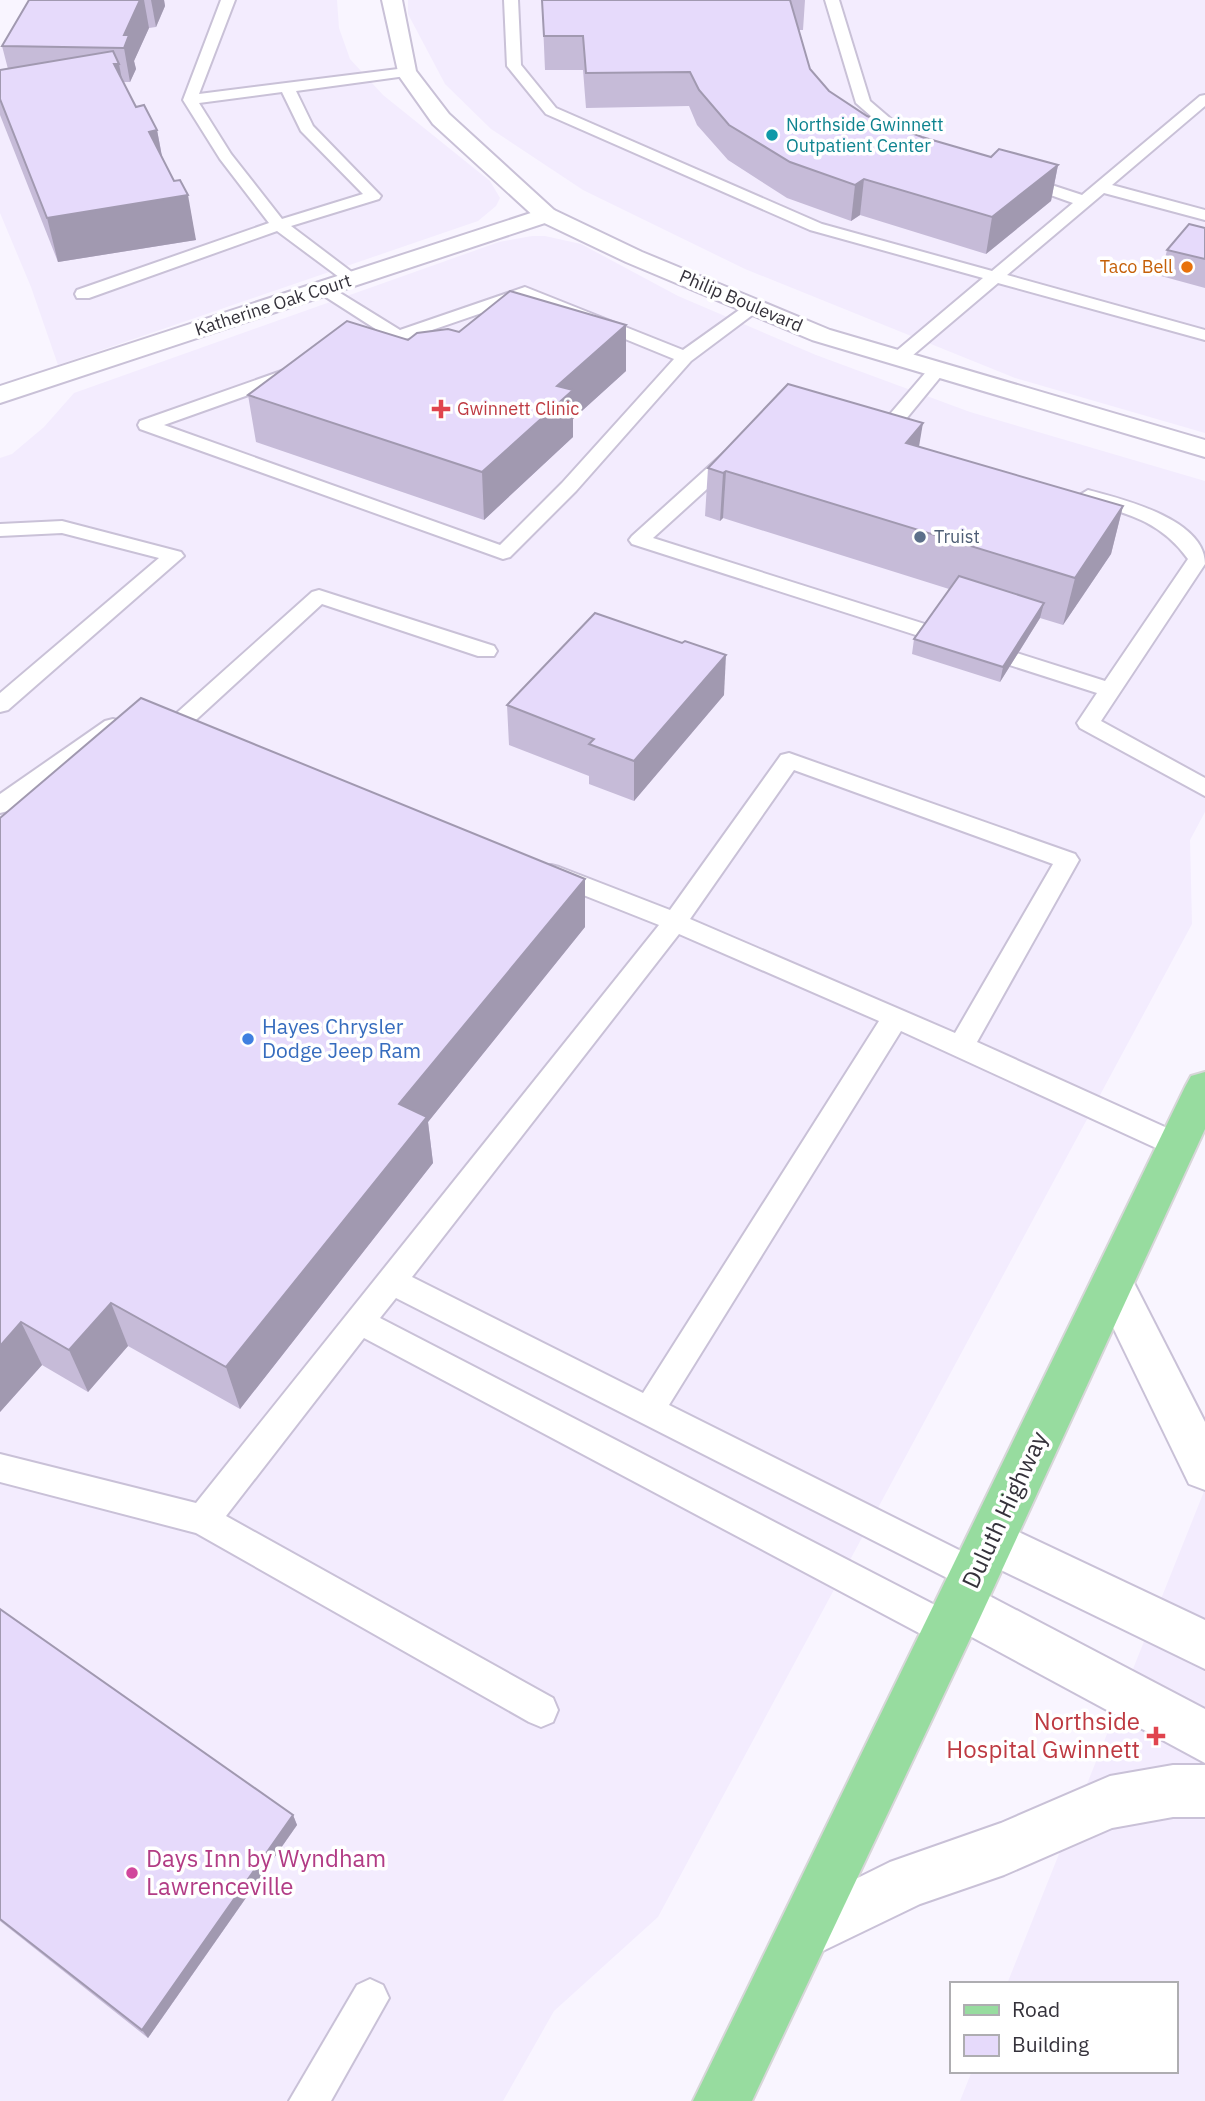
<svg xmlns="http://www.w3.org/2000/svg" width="1205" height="2101" font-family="'IBM Plex Sans',sans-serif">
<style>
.built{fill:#f3ecfe}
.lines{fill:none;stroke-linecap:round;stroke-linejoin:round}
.lane-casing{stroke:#c9c1d7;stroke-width:4}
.street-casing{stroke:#c9c1d7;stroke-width:4}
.secondary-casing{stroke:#c9c1d7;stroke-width:4}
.primary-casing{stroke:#d7d6d8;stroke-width:4}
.lane{fill:#fff;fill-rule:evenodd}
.street{fill:#fff;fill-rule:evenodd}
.secondary{fill:#fff;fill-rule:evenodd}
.primary{fill:#97dc9f;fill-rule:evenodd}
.wall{fill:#c6bbd8}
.shaded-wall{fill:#a199b0}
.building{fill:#e6dafb;stroke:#a199b0;stroke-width:2}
.culture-dot{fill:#0f9aa8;stroke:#fff;stroke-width:2.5}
.food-dot{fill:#e8710a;stroke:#fff;stroke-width:2.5}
.health-dot{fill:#e0444e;stroke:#fff;stroke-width:2.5}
.service-dot{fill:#5c6f8a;stroke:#fff;stroke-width:2.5}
.shop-dot{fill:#3f7fe0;stroke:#fff;stroke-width:2.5}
.hotel-dot{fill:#d1479c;stroke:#fff;stroke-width:2.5}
.labels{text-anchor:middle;stroke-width:7;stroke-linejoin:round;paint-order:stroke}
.far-culture-label{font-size:18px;fill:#0d838f;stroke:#fff;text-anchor:start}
.far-food-label{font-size:18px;fill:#c56008;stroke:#fff;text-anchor:end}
.far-street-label{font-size:18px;fill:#35323b;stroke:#fff}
.far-health-label{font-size:18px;fill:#be3a42;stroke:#fff;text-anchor:start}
.far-service-label{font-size:18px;fill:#4e5e75;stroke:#fff;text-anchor:start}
.shop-label{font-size:21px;fill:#366cbe;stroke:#fff;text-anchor:start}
.near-street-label{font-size:24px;fill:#35323b;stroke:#fff}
.near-health-label{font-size:24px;fill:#be3a42;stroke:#fff;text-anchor:end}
.near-hotel-label{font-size:24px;fill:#b23c85;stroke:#fff;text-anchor:start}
</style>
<rect width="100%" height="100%" fill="#f9f5ff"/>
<g class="built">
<path d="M29,0H337L339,28L350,59L383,95L490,181L500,198L496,206L478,221L58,365L31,287L0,213V49Z"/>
<path d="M408,0H1205V433L1015,378L745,269L583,190L491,129L445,84L408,14Z"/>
<path d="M532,236H545L581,244L678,296L816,355L970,412L1205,481V812L1190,840L1192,924L658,1917L554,2011L503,2101H0V458L12,454L44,427L74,393L499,242Z"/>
<path d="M1205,1489V2101H960L972,2071H1175V1984H1007Z"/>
</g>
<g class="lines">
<g class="lane-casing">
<g id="lane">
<path d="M221,0H235L199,94L406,68L413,72L406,76L296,91L313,126L381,196L379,199L291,226L361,279L353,284L347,283L277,231L89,298H77L75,294L77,290L269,223L220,159L183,100ZM282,92L301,131L363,194L282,219L231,154L199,103Z"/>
<path d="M504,0H518L521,65L556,108L822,224L992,271L1073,203L1014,182L1011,179L1014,176H1024L1082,195L1200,96L1205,95V106L1112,185L1205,210V220L1104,193L1007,275L1205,330V340L998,283L906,361H894L891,357L894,353L983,278L810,230L546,114L507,66Z"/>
<path d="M825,0H839L870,101L912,137L924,143L922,146L902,143L856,103Z"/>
<path d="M324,283L400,330L525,287L683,350L749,303L755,302L763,307L691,361L576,491L510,557L503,559L140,429L138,425L140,421L290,368H302L305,372L302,376L164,425L500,545L562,483L674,359L525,298L365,353L359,352L356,348L359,344L385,335L318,292L316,288L318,284Z"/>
<path d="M938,364L947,369L892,436L894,439L892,443L873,442L871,438L873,434L932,365Z"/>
<path d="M732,450L741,456L739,460L653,538L1105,681L1188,559C1160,520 1125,513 1081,500L1078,496L1088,490C1122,499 1205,519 1205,564L1101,721L1205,778V796L1080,728L1077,723L1097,693L632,544L629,540L632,536L725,452Z"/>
<path d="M62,521L181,552L184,556L8,710L0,712V693L159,558L62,533L0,536V524Z"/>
<path d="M319,590L494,646L497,651L494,656H478L322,604L186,729L178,731L170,729L167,724L170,719L312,592Z"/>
<path d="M113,719L121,721L124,726L121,731L8,811L0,813V794L105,721Z"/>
<path d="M789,753L1075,854L1079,860L977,1042L1187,1137L1191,1145L1187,1153L1177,1156L1167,1153L901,1031L669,1405L987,1564L991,1575L987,1586L975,1591L963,1586L396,1298L380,1318L960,1618L965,1630L960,1642L948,1646L936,1642L364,1338L226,1516L553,1698L558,1710L553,1722L541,1727L529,1722L196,1533L0,1482V1454L196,1503L659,925L543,879L539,873L543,867L551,865L559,867L670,910L781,755ZM794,770L1053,864L955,1033L690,919ZM679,934L879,1021L643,1393L412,1277Z"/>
<path d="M370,1979L383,1985L389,1998L331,2101H289L357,1985Z"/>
</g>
</g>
<g class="street-casing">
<g id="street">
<path d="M546,208L554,210L558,215L554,220L0,403V386Z"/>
<path d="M1112,1264L1127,1269L1205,1422V1490L1189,1484L1091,1282L1097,1269Z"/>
<path d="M991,1519L1205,1620V1669L974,1557L967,1541L974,1525Z"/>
<path d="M961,1581L1205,1709V1763L944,1622L937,1605L944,1588Z"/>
<path d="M1173,1765H1205V1817H1173L1112,1828L1004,1875L920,1904L804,1960L785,1952L777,1933L785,1914L890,1862L1001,1823L1110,1776Z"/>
</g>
</g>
<g class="secondary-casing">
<path id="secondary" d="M382,0H402L416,71L449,114L554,210L642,252L830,330L1205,440V457L812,340L626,262L538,220L433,124L399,76Z"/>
</g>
<g class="primary-casing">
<path id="primary" d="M1205,1072V1129L978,1622L752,2101H693L1185,1087L1191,1076Z"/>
</g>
<use href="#lane" class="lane"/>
<use href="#street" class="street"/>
<use href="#secondary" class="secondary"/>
<use href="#primary" class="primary"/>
</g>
<g class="wall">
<path d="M29,0H164L165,6L156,27L149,28L134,61L136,69L130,82H123L136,107L157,130L162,156L196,240L58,262L0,115V70L8,69L2,46Z"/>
<path d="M542,0H805L803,30H799L810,69L829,91L867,116L922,137L991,157L1058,165L1051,201L986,254L860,215L851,221L787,198L728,160L697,125L689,106L586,108L583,70H545Z"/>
<path d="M1205,228V288L1161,276L1167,250Z"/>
<path d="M626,371L573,419V437L484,520L256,442L248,395Z"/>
<path d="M919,447L1123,506L1111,554L1063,625L1040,618L1000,682L912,654L914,639L949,589L723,518L720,521L705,516L708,468Z"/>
<path d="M724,695L634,801L589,784V776L509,745L507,705Z"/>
<path d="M0,818L585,927L428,1122L433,1163L240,1409L128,1346L88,1392L42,1365L0,1412Z"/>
<path d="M0,1609L293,1815L297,1825L148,2038L0,1921Z"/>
</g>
<g class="shaded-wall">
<path d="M140,0H144L149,28L134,61L136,69L130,82L124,48V35Z"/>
<path d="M151,0H164L165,6L156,27Z"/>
<path d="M114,64H119L127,105Z"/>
<path d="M157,130L165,173L149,132Z"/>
<path d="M1058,165L1051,201L986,254L992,217Z"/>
<path d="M864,179L860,215L851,221L855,185Z"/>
<path d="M188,195L196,240L58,262L47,218Z"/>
<path d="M626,325V371L573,419V437L484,520L482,472L557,386Z"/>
<path d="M923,423L915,470L906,443Z"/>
<path d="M726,471L723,518L720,521L723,473Z"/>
<path d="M1123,506L1111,554L1063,625L1075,578Z"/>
<path d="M1044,603L1040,618L1000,682L1003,667Z"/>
<path d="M726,655L724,695L634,801V761Z"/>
<path d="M585,879V927L428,1122L433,1163L240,1409L226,1367L399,1104Z"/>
<path d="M111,1303L128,1346L88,1392L69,1350Z"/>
<path d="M21,1322L42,1365L0,1412V1346Z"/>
<path d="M293,1815L297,1825L148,2038L142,2030Z"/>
</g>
<g class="building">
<path d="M29,0H140L124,35H129L124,48L2,46Z"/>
<path d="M542,0H790L810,69L829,91L867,116L922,137L991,157L999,149L1058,165L992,217L864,179L855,185L790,162L729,125L699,90L690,72L586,73L583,36H544Z"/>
<path d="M113,51L119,64H114L136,107L144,105L157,130L149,132L174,181L180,180L188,195L47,218L0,99V70Z"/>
<path d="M1189,224L1205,228V259L1167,250Z"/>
<path d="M510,291L626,325L557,386L573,390L482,472L248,395L347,321L408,340L417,333L448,329L459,332Z"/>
<path d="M788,384L923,423L906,443L1123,506L1075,578L726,471L723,473L708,468Z"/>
<path d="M959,576L1044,603L1003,667L914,639Z"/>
<path d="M595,613L682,643L685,641L726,655L634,761L589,744L594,739L507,705Z"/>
<path d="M141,698L585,879L399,1104L427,1117L226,1367L111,1303L69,1350L21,1322L0,1346V818Z"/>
<path d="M0,1609L293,1815L142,2030L0,1919Z"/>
</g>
<circle class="culture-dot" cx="772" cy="135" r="7"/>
<circle class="food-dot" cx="1187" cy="267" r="7"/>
<g class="health-dot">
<path d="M437.5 398.5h7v7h7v7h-7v7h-7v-7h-7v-7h7z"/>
<path d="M1152.5 1725.5h7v7h7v7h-7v7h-7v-7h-7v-7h7z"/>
</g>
<circle class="service-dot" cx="920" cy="537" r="7"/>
<circle class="shop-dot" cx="248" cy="1039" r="7"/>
<circle class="hotel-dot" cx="132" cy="1873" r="7"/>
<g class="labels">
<g class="far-culture-label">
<text x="786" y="131">Northside Gwinnett<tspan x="786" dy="21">Outpatient Center</tspan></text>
</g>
<g class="far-food-label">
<text x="1173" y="273">Taco Bell</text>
</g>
<g class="far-street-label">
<text transform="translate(741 301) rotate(23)" y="6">Philip Boulevard</text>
<text transform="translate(273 305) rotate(-18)" y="6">Katherine Oak Court</text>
</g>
<g class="far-health-label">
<text x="457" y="415">Gwinnett Clinic</text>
</g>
<g class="far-service-label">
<text x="934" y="543">Truist</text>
</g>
<g class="shop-label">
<text x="262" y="1034">Hayes Chrysler<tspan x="262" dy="24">Dodge Jeep Ram</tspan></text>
</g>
<g class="near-street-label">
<text transform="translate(1005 1510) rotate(-65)" y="8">Duluth Highway</text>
</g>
<g class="near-health-label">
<text x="1140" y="1730">Northside<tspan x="1140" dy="28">Hospital Gwinnett</tspan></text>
</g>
<g class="near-hotel-label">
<text x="146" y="1867">Days Inn by Wyndham<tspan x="146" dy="28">Lawrenceville</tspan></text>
</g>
</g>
<rect x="950" y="1982" width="228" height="91" fill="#ffffff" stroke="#aeadb1" stroke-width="2"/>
<rect x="964" y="2005" width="35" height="10" fill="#97dc9f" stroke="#aeadb1" stroke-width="2"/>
<text x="1012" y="2017" font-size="21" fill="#35323b">Road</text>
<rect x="964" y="2035" width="35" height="21" fill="#e6dafb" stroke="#aeadb1" stroke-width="2"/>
<text x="1012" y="2052" font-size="21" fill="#35323b">Building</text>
</svg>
